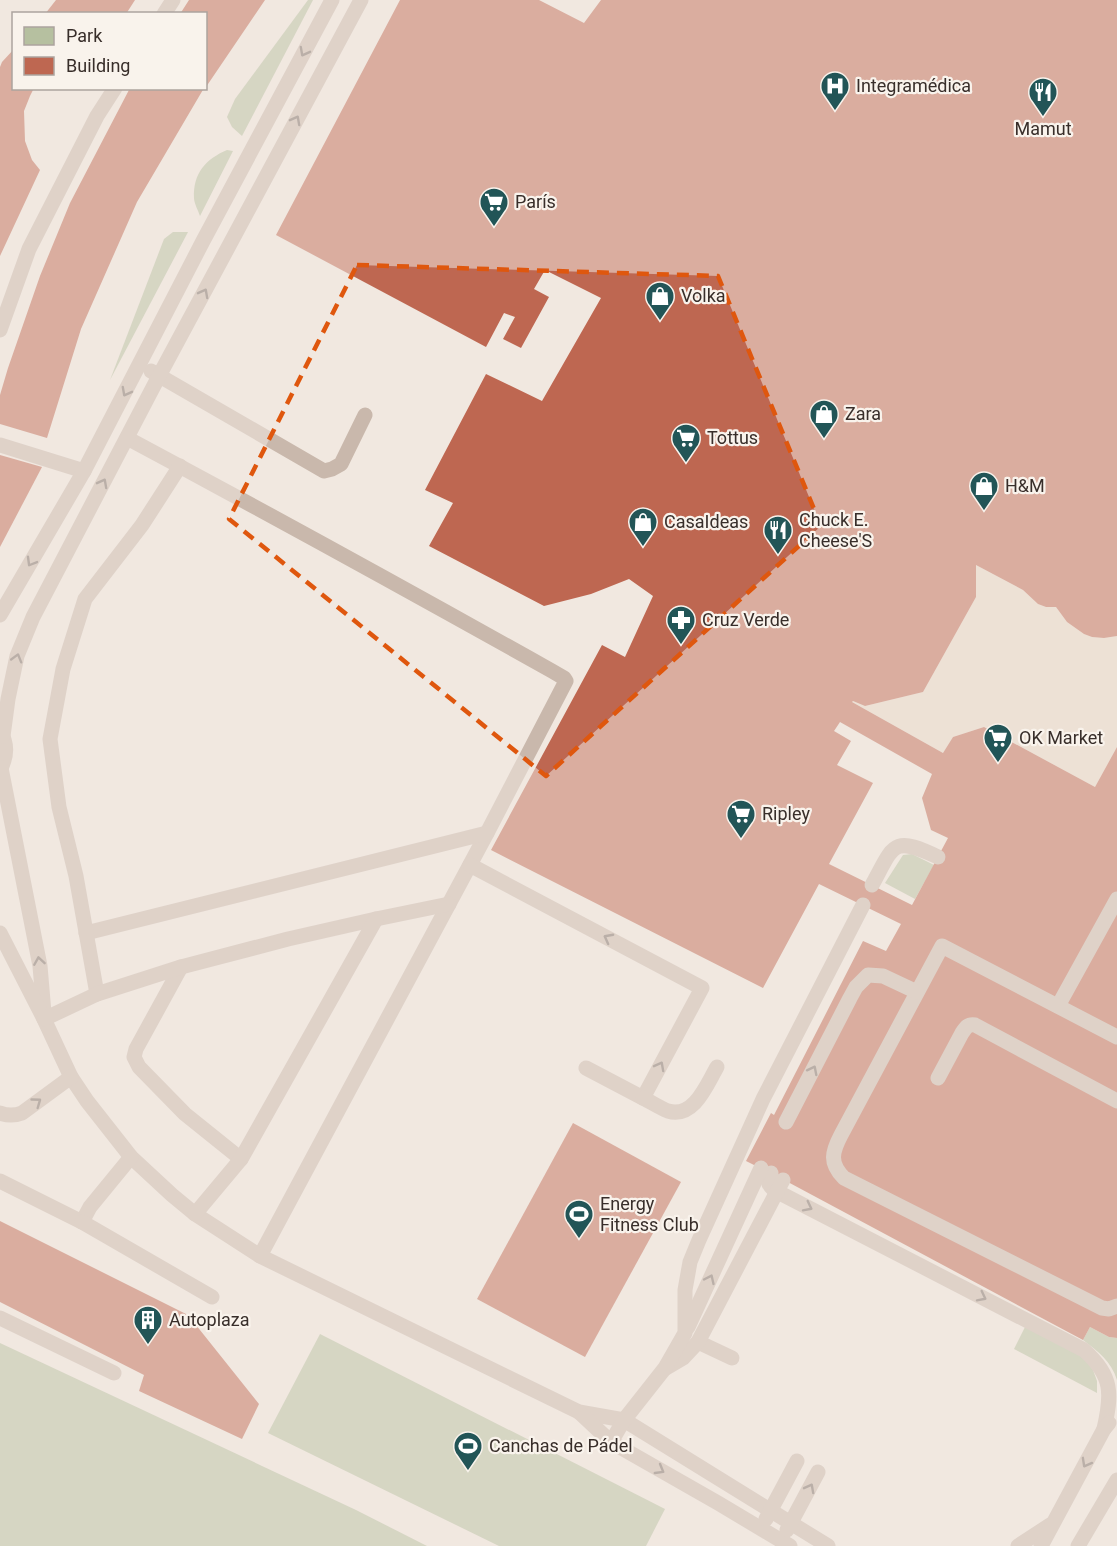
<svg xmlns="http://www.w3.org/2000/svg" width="1117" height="1546" font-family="Roboto,sans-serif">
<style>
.green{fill:#b6c0a0}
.plaza{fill:#e8d9c8}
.building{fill:#be6751;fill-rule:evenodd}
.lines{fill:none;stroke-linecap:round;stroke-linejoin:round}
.service{stroke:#c9b8ac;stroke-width:15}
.oneway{stroke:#796c64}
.marked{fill:none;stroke:#df570e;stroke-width:4.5;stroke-dasharray:12 8;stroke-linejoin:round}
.labels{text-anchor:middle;stroke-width:4.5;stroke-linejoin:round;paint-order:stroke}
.poi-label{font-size:18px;fill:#382e2a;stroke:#f9f3ec;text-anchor:start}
</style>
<rect width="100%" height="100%" fill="#f1e8e0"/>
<g class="green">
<path d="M308,0H313L242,136L232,127L227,117L235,99Z"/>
<path d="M227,150L233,151L200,216C198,210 194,203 194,198C193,173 206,159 227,150Z"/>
<path d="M173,232H188L110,380L164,239Z"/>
<path d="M912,854L934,865L915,899L885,883L903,855Z"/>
<path d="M1026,1325L1085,1358L1093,1370L1097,1381V1393L1014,1349Z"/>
<path d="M1090,1327L1109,1337L1117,1338V1380C1111,1361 1099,1352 1083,1340Z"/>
<path d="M320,1334L665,1509L646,1546H499L268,1433Z"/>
<path d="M0,1343L356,1510L427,1546H0Z"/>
</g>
<path class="plaza" d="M976,565L1023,590L1038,604L1046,607H1056L1067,622L1084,634L1092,637L1104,638L1117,636V747L1095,787L984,727L953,737L943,753L852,702L853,701L865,706L923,692L976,597Z"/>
<g class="building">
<path d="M56,0H135L126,14H45Z"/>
<path d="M189,0H265L206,87V14H180Z"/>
<path d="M400,0H539L584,23L601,0H1117V636L1104,638L1092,637L1084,634L1067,622L1056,607H1046L1038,604L1023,590L976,565V597L923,692L865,706L853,701L852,702L943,753L953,737L984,727L1095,787L1117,747V1338L1109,1337L1090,1327L1083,1340L786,1181L746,1161L771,1113L774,1115L863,941L886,951L901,924L819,884L763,988L491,850L602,645L625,657L653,596L629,579L591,594L544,606L429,546L453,503L425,490L486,374L542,401L601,298L545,270L534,289L549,297L521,348L503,339L515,317L504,313L486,347L276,235ZM840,722L932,774L922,798L931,830L948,838L912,905L829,864L873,783L837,765L851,741L834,731Z"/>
<path d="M14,49V88H34L30,96L24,111L25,141L32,160L40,170L0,256V67L2,62Z"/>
<path d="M130,88H204L137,202L81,329L47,438L0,424V395L8,368L40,276L70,203Z"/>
<path d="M0,455L42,467L0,547Z"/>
<path d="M573,1123L681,1182L585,1357L477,1299Z"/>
<path d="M0,1221L188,1315L259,1404L242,1439L139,1391L144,1375L0,1302Z"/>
</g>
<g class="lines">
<g class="service">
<path d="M164,14L173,0"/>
<path d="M0,330L29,249L97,116L115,88"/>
<path d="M151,371L324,471L332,469L341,464L365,415"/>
<path d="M127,438C269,514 411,592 552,671L564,678L566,681L487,833L260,1256"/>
<path d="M0,445L84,471"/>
<path d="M0,615L84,471L203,241L332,0"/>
<path d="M0,731C8,744 7,757 0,770"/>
<path d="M3,736L8,699L17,656L33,617L159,376L361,0"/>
<path d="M1,768L40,966L44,1013"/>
<path d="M470,865L702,988L643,1098L586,1068"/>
<path d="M872,885C894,845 892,835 938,857"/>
<path d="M0,933L44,1019L71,1077L87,1101L131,1157L172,1195L195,1214L260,1256L579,1412L624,1420L828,1546"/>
<path d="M86,933L487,833"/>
<path d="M181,967L136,1049L134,1057L139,1067L185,1114L241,1159"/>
<path d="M97,994L76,876L59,807L50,739L63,669L85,599L142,525L180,466"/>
<path d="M1058,1006L1117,899"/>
<path d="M44,1019L97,994L181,967L288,939L376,919L449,904"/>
<path d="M1117,1037L942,946L841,1135C832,1152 829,1163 844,1178L1102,1308L1109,1309L1117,1306"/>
<path d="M938,1078L962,1033C966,1027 968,1024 975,1025L1117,1101"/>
<path d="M643,1098C651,1102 660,1108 668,1111C694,1119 707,1084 717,1067"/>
<path d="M0,1113C8,1116 14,1116 22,1113L71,1077"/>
<path d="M786,1122L850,998L856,987L868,975L883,976L917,992"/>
<path d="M771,1173C767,1181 767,1184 774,1190L1084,1350C1113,1376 1112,1394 1104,1429"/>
<path d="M0,1181L82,1222L90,1207L131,1157"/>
<path d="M195,1214L241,1159L376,919"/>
<path d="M82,1222L212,1297"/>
<path d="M0,1318L114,1373"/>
<path d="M688,1327L761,1168"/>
<path d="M698,1342L732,1358"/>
<path d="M666,1368L683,1358L698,1342L783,1180"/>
<path d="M579,1412L611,1442L718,1503L790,1546"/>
<path d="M611,1442L624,1420L665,1368L685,1333V1290L690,1262L699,1240L763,1099L863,905"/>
<path d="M766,1519L797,1461"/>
<path d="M787,1530L818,1472"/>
<path d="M1018,1546L1050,1525"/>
<path d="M1041,1546L1104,1429L1109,1423"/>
<path d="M1078,1546L1117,1480"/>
</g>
</g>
<defs><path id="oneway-chevron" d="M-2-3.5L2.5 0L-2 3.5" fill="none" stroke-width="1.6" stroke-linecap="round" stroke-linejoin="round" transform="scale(1.5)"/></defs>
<g class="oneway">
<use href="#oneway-chevron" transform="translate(304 52) rotate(118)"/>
<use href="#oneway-chevron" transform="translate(296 120) rotate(-62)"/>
<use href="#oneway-chevron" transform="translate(204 293) rotate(-62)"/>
<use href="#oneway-chevron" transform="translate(126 392) rotate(118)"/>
<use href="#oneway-chevron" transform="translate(103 483) rotate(-62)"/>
<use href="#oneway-chevron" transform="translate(31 562) rotate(120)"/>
<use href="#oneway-chevron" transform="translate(17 658) rotate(-74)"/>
<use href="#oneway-chevron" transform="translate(608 938) rotate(-152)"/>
<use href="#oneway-chevron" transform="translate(39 961) rotate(-99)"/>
<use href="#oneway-chevron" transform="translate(660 1066) rotate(-62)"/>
<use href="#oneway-chevron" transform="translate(813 1070) rotate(-63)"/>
<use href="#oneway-chevron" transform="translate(37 1102) rotate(-36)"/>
<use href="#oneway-chevron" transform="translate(808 1207) rotate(27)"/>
<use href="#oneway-chevron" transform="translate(710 1279) rotate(-65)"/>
<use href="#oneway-chevron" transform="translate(982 1297) rotate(27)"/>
<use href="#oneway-chevron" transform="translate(1086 1463) rotate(119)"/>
<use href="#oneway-chevron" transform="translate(660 1470) rotate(30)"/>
<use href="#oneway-chevron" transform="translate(810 1488) rotate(-62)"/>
</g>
<path d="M0 0H1117V1546H0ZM357,265L718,276L821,526L546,776L229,519Z" fill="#f1e8e0" fill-opacity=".55" fill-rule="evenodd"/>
<path class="marked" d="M357,265L718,276L821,526L546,776L229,519Z"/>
<defs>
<g id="hospital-pin" transform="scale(1.5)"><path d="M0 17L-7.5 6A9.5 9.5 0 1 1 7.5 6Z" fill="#225557" stroke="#f9f3ec"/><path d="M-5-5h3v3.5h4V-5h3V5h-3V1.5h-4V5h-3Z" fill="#fff"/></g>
<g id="restaurant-pin" transform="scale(1.5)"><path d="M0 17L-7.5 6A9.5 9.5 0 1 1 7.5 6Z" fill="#225557" stroke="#f9f3ec"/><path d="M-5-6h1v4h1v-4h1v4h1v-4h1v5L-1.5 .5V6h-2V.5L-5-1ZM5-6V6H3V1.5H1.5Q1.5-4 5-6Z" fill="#fff"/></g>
<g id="supermarket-pin" transform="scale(1.5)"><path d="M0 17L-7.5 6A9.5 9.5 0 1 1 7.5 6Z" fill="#225557" stroke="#f9f3ec"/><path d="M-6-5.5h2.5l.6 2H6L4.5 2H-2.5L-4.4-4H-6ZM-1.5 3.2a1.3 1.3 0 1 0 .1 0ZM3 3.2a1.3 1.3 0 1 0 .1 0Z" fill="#fff"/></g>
<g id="shop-pin" transform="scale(1.5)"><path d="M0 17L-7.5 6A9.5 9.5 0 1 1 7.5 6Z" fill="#225557" stroke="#f9f3ec"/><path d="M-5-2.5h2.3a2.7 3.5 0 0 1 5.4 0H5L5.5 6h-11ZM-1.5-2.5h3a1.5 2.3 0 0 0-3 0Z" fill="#fff"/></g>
<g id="pharmacy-pin" transform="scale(1.5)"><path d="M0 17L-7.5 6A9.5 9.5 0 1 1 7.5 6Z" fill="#225557" stroke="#f9f3ec"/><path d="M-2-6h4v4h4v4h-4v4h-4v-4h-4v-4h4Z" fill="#fff"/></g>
<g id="stadium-pin" transform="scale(1.5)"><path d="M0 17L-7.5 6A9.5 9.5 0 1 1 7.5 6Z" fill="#225557" stroke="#f9f3ec"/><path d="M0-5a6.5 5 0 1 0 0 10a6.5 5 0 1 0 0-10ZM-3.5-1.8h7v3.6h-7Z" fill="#fff"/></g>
<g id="building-pin" transform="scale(1.5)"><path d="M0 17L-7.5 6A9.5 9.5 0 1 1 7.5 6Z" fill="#225557" stroke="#f9f3ec"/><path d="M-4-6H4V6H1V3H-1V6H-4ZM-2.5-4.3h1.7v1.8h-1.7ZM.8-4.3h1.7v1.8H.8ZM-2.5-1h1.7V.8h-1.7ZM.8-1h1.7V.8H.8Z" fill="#fff"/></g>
</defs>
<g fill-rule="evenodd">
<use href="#hospital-pin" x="835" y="86"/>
<use href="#restaurant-pin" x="1043" y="92"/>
<use href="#supermarket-pin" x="494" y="202"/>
<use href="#shop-pin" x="660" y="296"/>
<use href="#shop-pin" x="824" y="414"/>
<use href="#supermarket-pin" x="686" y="438"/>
<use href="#shop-pin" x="984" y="486"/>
<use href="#shop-pin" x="643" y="522"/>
<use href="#restaurant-pin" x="778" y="530"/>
<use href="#pharmacy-pin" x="681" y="620"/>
<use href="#supermarket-pin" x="998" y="738"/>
<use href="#supermarket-pin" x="741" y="814"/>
<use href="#stadium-pin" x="579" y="1214"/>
<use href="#building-pin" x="148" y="1320"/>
<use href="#stadium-pin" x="468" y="1446"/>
</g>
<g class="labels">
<g class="poi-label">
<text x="856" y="92">Integramédica</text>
<text x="1043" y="135" text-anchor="middle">Mamut</text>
<text x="515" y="208">París</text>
<text x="681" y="302">Volka</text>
<text x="845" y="420">Zara</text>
<text x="707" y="444">Tottus</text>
<text x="1005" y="492">H&amp;M</text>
<text x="799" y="526">Chuck E.<tspan x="799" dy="21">Cheese'S</tspan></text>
<text x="664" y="528">CasaIdeas</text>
<text x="702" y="626">Cruz Verde</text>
<text x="1019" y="744">OK Market</text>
<text x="762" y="820">Ripley</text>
<text x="600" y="1210">Energy<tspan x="600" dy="21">Fitness Club</tspan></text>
<text x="169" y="1326">Autoplaza</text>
<text x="489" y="1452">Canchas de Pádel</text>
</g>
</g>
<rect x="12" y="12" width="195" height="78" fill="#f9f3ec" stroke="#aca49e" stroke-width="1.5"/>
<rect x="24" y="27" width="30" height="18" fill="#b6c0a0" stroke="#aca49e" stroke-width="1.5"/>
<text x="66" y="42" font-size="18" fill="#382e2a">Park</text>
<rect x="24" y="57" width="30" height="18" fill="#be6751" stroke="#aca49e" stroke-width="1.5"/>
<text x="66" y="72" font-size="18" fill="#382e2a">Building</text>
</svg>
